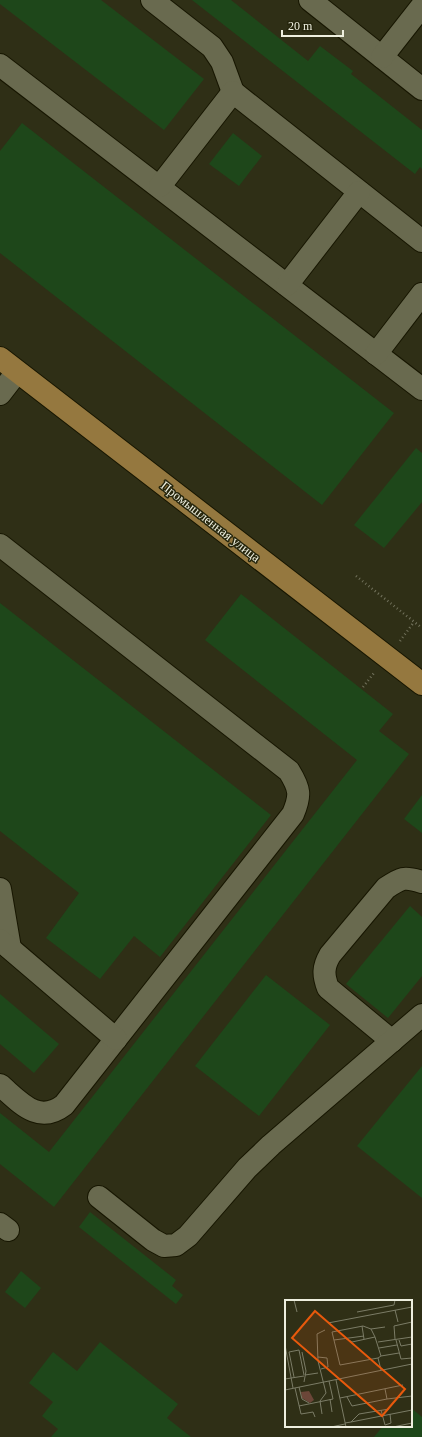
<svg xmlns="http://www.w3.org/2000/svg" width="422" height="1437" font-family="'Times New Roman',serif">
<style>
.building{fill:#1e471a}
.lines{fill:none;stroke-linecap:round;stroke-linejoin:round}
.minor-casing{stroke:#171601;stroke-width:24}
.major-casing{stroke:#171601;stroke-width:24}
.path{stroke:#72725c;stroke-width:2.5;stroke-dasharray:1 3;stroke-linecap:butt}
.minor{stroke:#696a4f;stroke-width:22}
.major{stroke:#95783f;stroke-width:22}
.labels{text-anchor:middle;stroke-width:3;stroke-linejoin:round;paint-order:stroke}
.street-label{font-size:13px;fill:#eeefdf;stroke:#25250c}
.inset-road{fill:none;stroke:#7b7c66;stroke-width:1}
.view{fill:#e8590c;fill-opacity:0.15;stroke:#e8590c;stroke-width:2}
.inset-edge{fill:none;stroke:#eeefdf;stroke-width:2}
</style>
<rect width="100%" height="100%" fill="#2f2f16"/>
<g class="building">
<path d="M0,0H101L204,79L164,130L0,4Z"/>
<path d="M192,0H231L308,61L320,46L353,71L351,74L422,130V169L420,167L415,174Z"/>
<path d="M22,123L394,413L322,505L0,253V151Z"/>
<path d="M233,133L262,156L239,186L209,164Z"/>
<path d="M416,448L422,453V502L384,548L354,525Z"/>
<path d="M241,594L393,714L379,731L409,754L54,1207L0,1164V1113L49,1152L357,760L205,640Z"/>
<path d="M0,603L271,815L160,957L134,936L100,979L46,938L79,893L0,831Z"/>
<path d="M422,795V833L404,819Z"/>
<path d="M410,906L422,917V976L388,1018L346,984Z"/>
<path d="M266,975L330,1025L259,1116L195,1066Z"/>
<path d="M0,994L59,1044L34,1073L0,1044Z"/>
<path d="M422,1066V1198L357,1146Z"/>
<path d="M90,1212L176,1280L172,1286L183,1295L176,1304L79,1227Z"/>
<path d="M21,1271L41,1288L25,1308L5,1292Z"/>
<path d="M100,1342L178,1404L167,1418L191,1437H51L58,1429L42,1416L53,1402L29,1383L53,1352L77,1371Z"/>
<path d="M411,1408L422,1417V1437H374L383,1426H411Z"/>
</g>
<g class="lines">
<g class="minor-casing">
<g id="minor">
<path d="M152,0L212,47L222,62L233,92"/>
<path d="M310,0L422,89"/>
<path d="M382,57L422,6"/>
<path d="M0,65L422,389"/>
<path d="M160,186L233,92L422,241"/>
<path d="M287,285L359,192"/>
<path d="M376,354L422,294"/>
<path d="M0,394L17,372"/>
<path d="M0,545L289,771C300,789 301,795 293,814L64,1105C38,1125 20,1102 0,1085"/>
<path d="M0,889L10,948"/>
<path d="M0,940L116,1039"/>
<path d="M392,1041L328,988C323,975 323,967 330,955L386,888C401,878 404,876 422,882"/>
<path d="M99,1197L153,1240L164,1246L176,1245L188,1236L247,1168L271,1145L422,1015"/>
<path d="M0,1224L8,1230"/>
</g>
</g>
<g class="major-casing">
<path id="major" d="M0,358L422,684"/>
</g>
<g class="path">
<path d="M356,576L422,628"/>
<path d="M400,641L414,622"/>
<path d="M363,687L374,673"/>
</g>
<use href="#minor" class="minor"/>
<use href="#major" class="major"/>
</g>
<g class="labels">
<g class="street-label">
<text transform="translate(211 521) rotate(38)" y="5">Промышленная улица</text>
</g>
</g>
<g transform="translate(285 1300)">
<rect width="127" height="127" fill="#2f2f16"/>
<path d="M24,91L29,100L25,103L17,98L16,92Z" fill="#6b4638"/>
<path class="inset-road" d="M9,0L12,12M110,10L113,22M72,12L109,5L110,0M43,23L127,7M77,26L79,39M90,37L96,56L93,58L96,70M60,38L67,42L90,37L86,29M110,39L109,26L127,22M49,40L79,36M111,40L116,59L127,58M114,40L116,46L127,44M93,42L127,37M0,45L8,88M94,48L112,45M17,52L21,71L19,82M96,56L114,53M33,57L42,58L43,67L36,69M93,58L55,65L47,32L78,26L86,29L100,27M20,75L33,73M9,77L4,52L14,50L19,75M0,79L19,76M51,80L61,127M14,87L17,99L24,103M10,88L16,114L28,112L30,117M0,90L127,64M62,97L67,106L102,99L100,89M55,98L118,85M45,99L47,112M102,99L127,96M14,106L48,99L44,81M96,110L100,125L106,123L105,114M37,114L35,101L41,93L33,61L32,34L40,30M66,122L127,110M60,123L66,122L74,114L104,109M46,127L60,124M108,127L127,123"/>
<path class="view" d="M30,11L120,89L97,116L7,38Z"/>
<rect width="127" height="127" class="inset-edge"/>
</g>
<path d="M282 30v6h61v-6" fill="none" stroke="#eeefdf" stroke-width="2"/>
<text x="288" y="30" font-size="12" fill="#eeefdf" stroke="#25250c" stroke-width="3" paint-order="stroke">20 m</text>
</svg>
